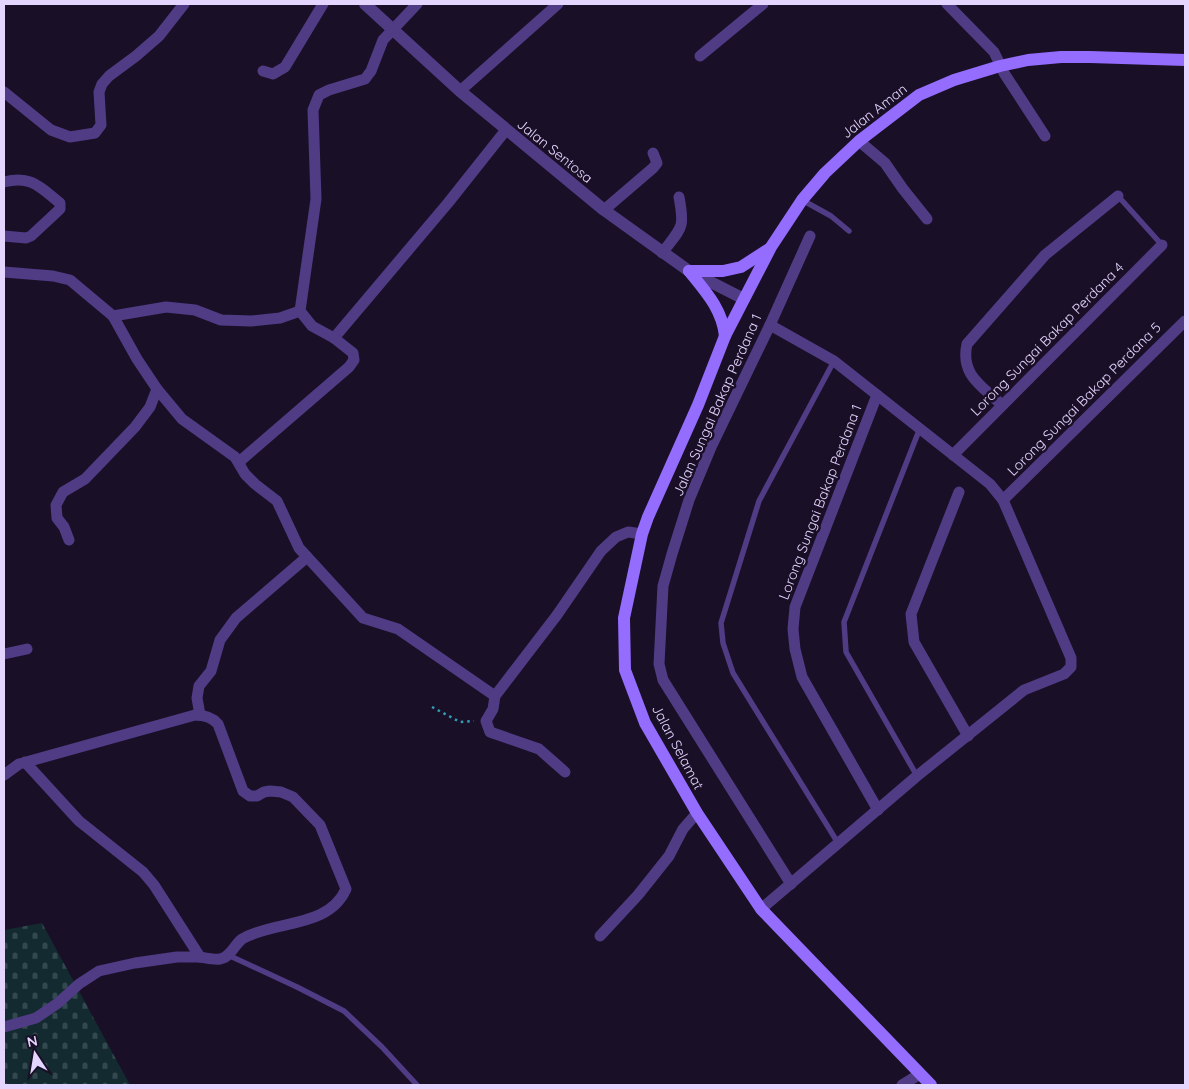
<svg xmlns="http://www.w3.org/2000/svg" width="1189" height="1089" font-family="Quicksand,sans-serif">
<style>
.cemetery{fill:url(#cemetery-stones)}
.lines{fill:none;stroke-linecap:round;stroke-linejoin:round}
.path{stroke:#309eb8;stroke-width:2.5;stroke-dasharray:2.5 4;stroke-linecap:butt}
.service{stroke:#503b85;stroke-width:5.5}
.minor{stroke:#503b85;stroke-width:11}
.tertiary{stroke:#503b85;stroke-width:12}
.secondary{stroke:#946cfe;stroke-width:12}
.labels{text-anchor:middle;stroke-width:5;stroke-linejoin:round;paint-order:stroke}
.street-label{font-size:14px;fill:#e4d5ff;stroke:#190f26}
</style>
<defs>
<pattern id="cemetery-stones" width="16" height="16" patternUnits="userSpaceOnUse" patternTransform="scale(1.25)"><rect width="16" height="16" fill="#122a30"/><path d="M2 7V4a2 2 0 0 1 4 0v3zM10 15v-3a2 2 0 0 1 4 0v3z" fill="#34484f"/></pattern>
</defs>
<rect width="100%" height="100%" fill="#190f26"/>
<path class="cemetery" d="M42,923L130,1085H6L4,1079V930Z"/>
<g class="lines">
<path class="path" d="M432,707L460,722L474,721"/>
<g class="service">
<path d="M1118,196L1162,245"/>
<path d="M802,200L831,216L849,231"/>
<path d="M834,361L759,501L721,623L723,643L733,673L838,843"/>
<path d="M917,776L846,652L844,622L920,428"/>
<path d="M228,955L297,987L344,1011L382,1047L417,1085"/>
</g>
<g class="minor">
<path d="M947,4L994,52L1004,73L1045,136"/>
<path d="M700,56L763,4"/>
<path d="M263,71L273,74L285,67L323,4"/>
<path d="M460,91L558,4"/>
<path d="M4,92L51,130L70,137L95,133L101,125L99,92L102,84L109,76L136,56L159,36L184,4"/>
<path d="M859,141L885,163L903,189L927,219"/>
<path d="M4,182C31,175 40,187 60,203V209L31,236L26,238L4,236"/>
<path d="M604,210L653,168L657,163L653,153"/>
<path d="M662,253C682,227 685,229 679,197"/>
<path d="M4,272L53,276L70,280L113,316L137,359L157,389L182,419L235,457L245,474L255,484L277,501L299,548L363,618L398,629L495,696L557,615L601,551L616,537L628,532L642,534"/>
<path d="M113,316L166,307L195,310L221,320L251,321L280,318L300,311"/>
<path d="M334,338L448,203L506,130"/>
<path d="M877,395L795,607L793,629L795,649L802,677L878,810"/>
<path d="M1002,405C982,386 960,375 967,344L1045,255L1118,196"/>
<path d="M953,455L1162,245"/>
<path d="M239,462L349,367L354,360L353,353L334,338L312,326L300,311L316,199L313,110L319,95L329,90L365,79L371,71L383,40L417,4"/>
<path d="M959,492L911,614L914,642L968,736"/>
<path d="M1003,500L1185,321"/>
<path d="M69,540L64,527L57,518L56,505L63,492L85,479L135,427L150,407L157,389"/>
<path d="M4,654L27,649"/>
<path d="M495,696L493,709L486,721L490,732L539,749L565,772"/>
<path d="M200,715L197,698L199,686L211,671L220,640L236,618L307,557"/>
<path d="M4,775L19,764L195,715C204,715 212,717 218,724L243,791L250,796H257L264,792L270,791L281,792L293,797L320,825L346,889C330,925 285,921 253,934C250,935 245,937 242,939C234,945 231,957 220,959C214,960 206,958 200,957L154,885L143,872L79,821L25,762"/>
<path d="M791,884L663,680L659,664L663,586L672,554L689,500L712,445L770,325L810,236"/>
<path d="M761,909L917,776L1024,690L1064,674L1071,667V658L1003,500L990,484L834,361L770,325"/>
<path d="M600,936L638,895L669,856L683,829L697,813"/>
<path d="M4,1027L36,1018L58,1003L79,984L99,971L135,963L177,957H200"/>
<path d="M902,1085L920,1074"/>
</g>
<path class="tertiary" d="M365,4L460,91L604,210L689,271L744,299"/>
<g class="secondary">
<path d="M689,271H723L741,267L769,249"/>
<path d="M689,271C706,292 722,309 725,336"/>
<path d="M931,1085L761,909L697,813L645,723L625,670L624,618L642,534L648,517L698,405L725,336L771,247L802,200L825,173L859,141L919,95L954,80L1000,66L1028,60L1061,57H1090L1185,60"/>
</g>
</g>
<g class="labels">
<g class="street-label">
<text transform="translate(874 111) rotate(-38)" y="5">Jalan Aman</text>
<text transform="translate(555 151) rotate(39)" y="5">Jalan Sentosa</text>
<text transform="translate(1047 339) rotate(-45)" y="5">Lorong Sungai Bakap Perdana 4</text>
<text transform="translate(1084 399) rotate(-45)" y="5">Lorong Sungai Bakap Perdana 5</text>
<text transform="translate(717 405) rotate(-66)" y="5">Jalan Sungai Bakap Perdana 1</text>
<text transform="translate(820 502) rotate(-69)" y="5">Lorong Sungai Bakap Perdana 1</text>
<text transform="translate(678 747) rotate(62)" y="5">Jalan Selamat</text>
</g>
</g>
<rect width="1189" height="1089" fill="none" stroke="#e4d5ff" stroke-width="10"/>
<g transform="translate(35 1054) rotate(348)" stroke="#190f26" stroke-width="4" paint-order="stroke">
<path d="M0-4L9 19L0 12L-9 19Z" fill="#e4d5ff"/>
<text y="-8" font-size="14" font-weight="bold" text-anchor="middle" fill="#e4d5ff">N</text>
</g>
</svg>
